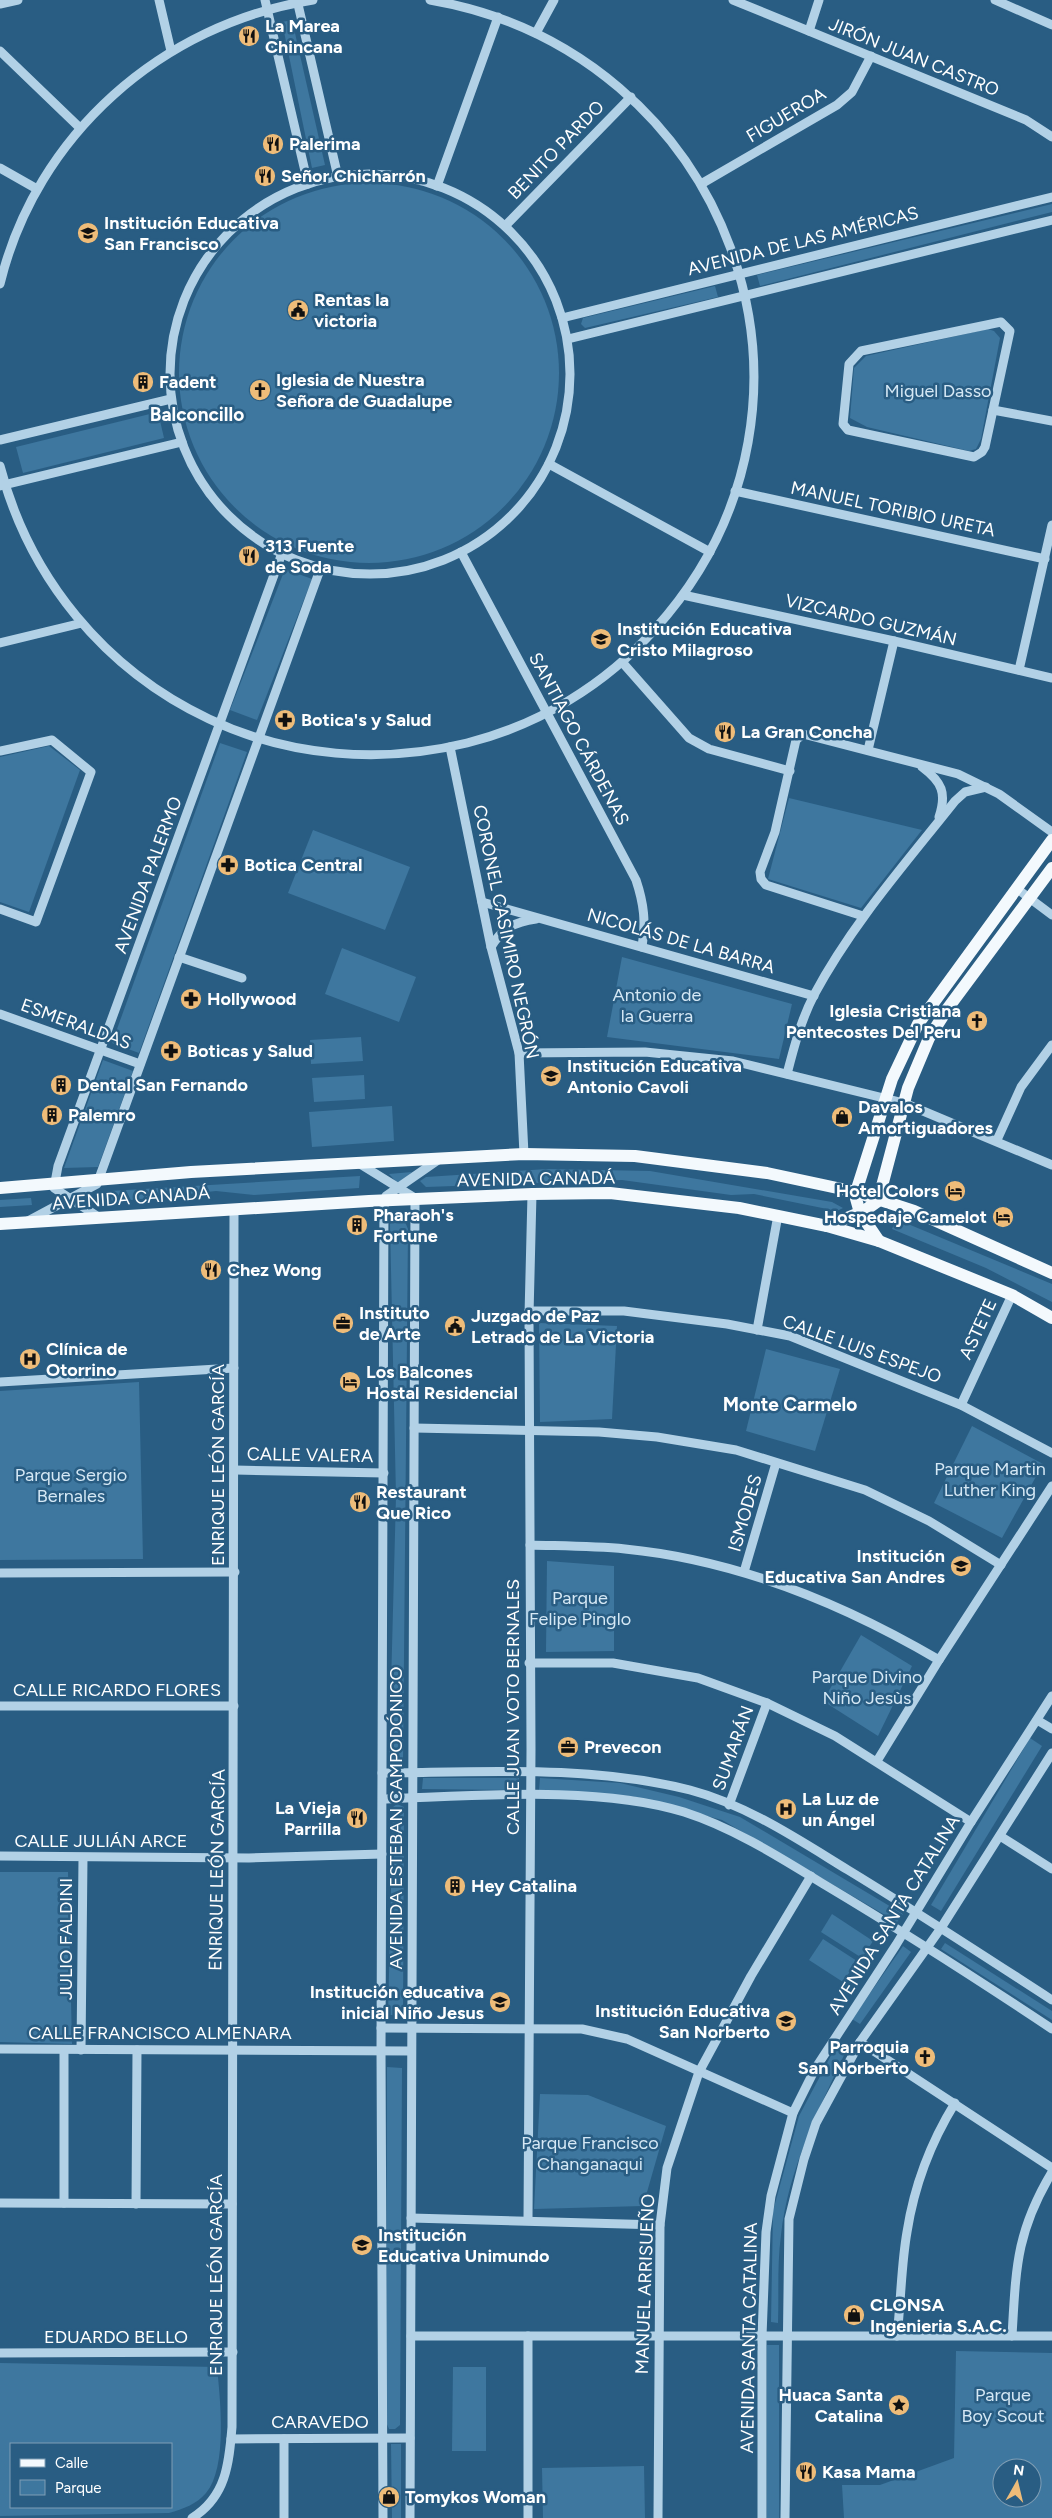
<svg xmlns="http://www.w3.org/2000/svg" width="1052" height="2518" font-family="Figtree,sans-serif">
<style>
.green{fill:#3e779f;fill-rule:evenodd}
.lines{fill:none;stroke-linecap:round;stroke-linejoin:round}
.minor{stroke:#b2d1e6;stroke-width:9}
.major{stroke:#f3f9fd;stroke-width:12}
.labels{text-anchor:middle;stroke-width:5;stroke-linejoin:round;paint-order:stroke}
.poi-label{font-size:18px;font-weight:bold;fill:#fff;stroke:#295d83;text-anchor:start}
.street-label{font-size:18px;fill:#fff;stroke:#295d83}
.park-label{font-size:18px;fill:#d5e8f5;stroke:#295d83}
.neighbourhood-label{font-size:19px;font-weight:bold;fill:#fff;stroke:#295d83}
</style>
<rect width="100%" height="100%" fill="#295d83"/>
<g class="green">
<path d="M292,20L325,165L312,168L282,22Z"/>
<circle cx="369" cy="373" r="190"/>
<path d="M1052,204V212L760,286L757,275Z"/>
<path d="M715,286L718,297L585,328L581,324L583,318Z"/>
<path d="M988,329L994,331L1000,338L981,439L976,449L969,451L867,427L850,418L854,368L866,356Z"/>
<path d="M158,412L164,438L23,473L16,447Z"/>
<path d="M285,569L312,579L257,720L230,710Z"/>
<path d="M220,743L247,752L139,1053L112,1043Z"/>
<path d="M49,746L80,770L29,912L0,902V757Z"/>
<path d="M789,798L922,830L861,908L768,879Z"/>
<path d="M313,830L410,867L385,930L288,893Z"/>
<path d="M342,948L416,977L399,1022L325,994Z"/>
<path d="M622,957L792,1004L779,1059L607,1037Z"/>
<path d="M361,1037L363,1061L311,1064L310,1040Z"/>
<path d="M103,1060L133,1071L98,1167L64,1168Z"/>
<path d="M364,1075L365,1099L314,1102L312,1078Z"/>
<path d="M392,1106L394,1141L312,1147L309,1112Z"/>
<path d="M547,1169L650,1171L832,1202L843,1208L837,1211L754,1194L731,1195L622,1180L426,1187L420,1181L426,1177Z"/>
<path d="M412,1172L399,1185L389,1174Z"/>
<path d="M360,1176L359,1188L254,1195L216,1191L112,1202L110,1191Z"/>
<path d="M31,1198L32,1205L0,1207V1200Z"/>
<path d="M396,1217H403L408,1229L403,1764L400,1767L389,1762L396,1496L390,1224Z"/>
<path d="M896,1219L1052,1284V1302L986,1268L892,1229Z"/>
<path d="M539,1323L617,1326L612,1419L540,1422Z"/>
<path d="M766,1349L840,1369L815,1451L746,1431Z"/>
<path d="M139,1382L143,1559L0,1560V1391Z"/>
<path d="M972,1426L1043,1464L1002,1538L934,1503Z"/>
<path d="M547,1561L614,1566V1651L546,1652Z"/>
<path d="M861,1635L912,1666L878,1736L823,1701Z"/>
<path d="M1030,1738L1042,1746L941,1911L931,1905Z"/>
<path d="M423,1778H519V1790L422,1789Z"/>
<path d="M540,1778L620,1783L679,1797L740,1817L903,1914L897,1922L722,1820L632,1796L539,1791Z"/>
<path d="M397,1804L404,1807L403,2015H388L393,1807Z"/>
<path d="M0,1872H68L72,2044L0,2042Z"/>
<path d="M832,1914L873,1941L862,1958L821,1932Z"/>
<path d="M823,1939L857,1961L843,1982L809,1960Z"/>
<path d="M945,1943L1052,2011V2020L941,1949Z"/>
<path d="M903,1946L911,1952L860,2024L852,2019Z"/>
<path d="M836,2046L845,2053C818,2111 788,2170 781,2235C777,2264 779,2294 778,2323L771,2322L773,2211L799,2116Z"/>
<path d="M387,2067L402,2068L400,2425L395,2429H389L386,2422Z"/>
<path d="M540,2094L588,2095L666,2126L643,2206L534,2209Z"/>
<rect x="767" y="2345" width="12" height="173"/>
<path d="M956,2351L1052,2353V2518H844L842,2485H880L954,2458ZM1002,2468H1032V2498H1002Z"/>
<path d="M0,2363L217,2367C220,2398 228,2467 206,2493C197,2504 183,2509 169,2513L0,2516ZM171,2444V2507H11V2444Z"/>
<path d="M453,2367H486V2451H452Z"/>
<path d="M391,2444H401V2518H392Z"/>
<path d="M644,2466L645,2518H543L542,2468Z"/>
</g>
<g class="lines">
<g class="minor">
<path d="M159,0L171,51"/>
<path d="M265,0L308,184"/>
<path d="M297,0L338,177"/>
<path d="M733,0L1026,120L1052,137"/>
<path d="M995,0L1052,25"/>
<path d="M0,4L18,0"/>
<path d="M809,31L819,0"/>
<path d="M536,33L554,0"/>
<path d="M0,51L80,128"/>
<path d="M0,168L37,189"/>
<circle cx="370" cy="374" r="200"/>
<path d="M701,184L837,105L852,92L871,56"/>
<path d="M437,186L498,17"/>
<path d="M505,226L631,97"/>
<path d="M0,284C36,135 162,24 313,0"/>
<path d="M562,318L1052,197"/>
<path d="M1001,322L1010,331L985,447L982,452L974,457L848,430L843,424L849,364L861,351Z"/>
<path d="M568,339L1052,220"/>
<path d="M993,410L1052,421"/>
<path d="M0,440L171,399"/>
<path d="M549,464L710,552"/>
<path d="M0,466C29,578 105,670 209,719C289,757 381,764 467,743C539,725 605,685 655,629C860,402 727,51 430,0"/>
<path d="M0,486L182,442"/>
<path d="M735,491L1045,559"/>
<path d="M461,552L636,880C644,904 646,922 642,947"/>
<path d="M683,595L894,641L1052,678"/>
<path d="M0,643L82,623"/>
<path d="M622,662L689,738L709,749L790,771"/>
<path d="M1019,670L1052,525"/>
<path d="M450,747L491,947L519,1053L524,1154"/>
<path d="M868,750L894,641"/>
<path d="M0,751L52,740L91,772L36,922L0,909"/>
<path d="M922,767C942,782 947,793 939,817"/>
<path d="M1016,888L1052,915"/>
<path d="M482,902L814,996"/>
<path d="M863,916L766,885L761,879L760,872L775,832L796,740L803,734L958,774L999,794L1052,832"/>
<path d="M491,947C502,928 515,922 536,919"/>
<path d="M179,957L242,978"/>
<path d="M0,1014L140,1064"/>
<path d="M519,1053L645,1052L733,1061L904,1103L1052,1165"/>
<path d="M787,1074C794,1047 801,1020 814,995C852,924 905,864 955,801L965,792L986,787"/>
<path d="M997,1140L1021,1087L1052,1045"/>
<path d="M360,1164L415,1198L410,2518"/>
<path d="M100,1218L54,1188L58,1166L282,553"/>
<path d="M28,1221L97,1184L321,567"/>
<path d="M529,1311H624L727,1324L790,1336L961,1405L1052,1453"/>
<path d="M757,1330L778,1215"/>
<path d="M0,1382L234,1368"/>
<path d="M961,1405L1012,1295"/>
<path d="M414,1428L599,1432L657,1437L736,1450L865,1490L929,1521L1001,1565"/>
<path d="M235,1470L384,1473"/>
<path d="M530,1545C562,1546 594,1546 625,1549C738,1560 842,1603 939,1660"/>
<path d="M744,1572L776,1463"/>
<path d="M0,1573L235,1572"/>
<path d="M529,1663H613L698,1678L767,1703L835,1736L971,1822"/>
<path d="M0,1706H234"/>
<path d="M1037,1720L1052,1729"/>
<path d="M877,1761L939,1660L1052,1486"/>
<path d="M382,1773C484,1772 590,1765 690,1790C747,1805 799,1840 848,1870C917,1912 984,1956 1052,2000"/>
<path d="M383,1799C474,1796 597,1785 684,1812C734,1828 781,1858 825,1885C902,1931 977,1979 1052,2029"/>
<path d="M729,1805L767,1703"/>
<path d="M1000,1836L1052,1869"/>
<path d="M0,1856L249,1858L382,1854"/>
<path d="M381,2028L582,2029L627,2039L793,2113"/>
<path d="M860,2042L1052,2168"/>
<path d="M0,2049L411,2051"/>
<path d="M64,2050V2203"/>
<path d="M81,2050L83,1858"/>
<path d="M0,2203L232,2204"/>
<path d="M136,2204L137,2050"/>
<path d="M411,2218L660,2225"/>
<path d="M528,2220L531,1749L529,1315L532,1194"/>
<path d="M411,2336H1052"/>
<path d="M897,2336C901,2302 901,2266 907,2232C914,2187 931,2142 955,2103"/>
<path d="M1012,2336C1016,2268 1016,2232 1052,2172"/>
<path d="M0,2353L233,2352"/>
<path d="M231,2439L410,2438"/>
<path d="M284,2439V2518"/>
<path d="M192,2518C226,2497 229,2464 232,2427L234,1209"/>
<path d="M383,2518L381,2050L384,1200L386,1196L438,1160"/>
<path d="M528,2518V2336"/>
<path d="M658,2518L660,2225L667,2168L699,2072L751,1976L811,1876"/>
<path d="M762,2518V2336L766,2232L771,2196L793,2113L815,2069L896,1945L971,1822L1052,1696"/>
<path d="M785,2518L789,2219L804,2159L816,2123L860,2042L941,1928L1052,1753"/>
</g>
<g class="major">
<path d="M0,1188L191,1172L524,1154L635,1156L767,1173L856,1192L914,1211L1052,1273"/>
<path d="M0,1224L369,1201L532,1194L610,1193L739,1208L827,1226L879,1241L1012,1295L1052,1318"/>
<path d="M827,1226L864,1211L878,1201L908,1088L929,1038L948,1008L1052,868"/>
<path d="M879,1241L860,1213L855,1195L892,1079L918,1024L1052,840"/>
</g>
</g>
<defs>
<g id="restaurant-disc" transform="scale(1.125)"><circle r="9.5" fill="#eebc79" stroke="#295d83"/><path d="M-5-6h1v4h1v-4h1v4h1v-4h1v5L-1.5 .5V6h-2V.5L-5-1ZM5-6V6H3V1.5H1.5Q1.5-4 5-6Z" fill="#111"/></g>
<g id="school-disc" transform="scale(1.125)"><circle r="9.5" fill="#eebc79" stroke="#295d83"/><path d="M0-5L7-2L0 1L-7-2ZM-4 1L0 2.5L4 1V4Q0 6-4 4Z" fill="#111"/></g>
<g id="civic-disc" transform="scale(1.125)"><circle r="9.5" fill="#eebc79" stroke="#295d83"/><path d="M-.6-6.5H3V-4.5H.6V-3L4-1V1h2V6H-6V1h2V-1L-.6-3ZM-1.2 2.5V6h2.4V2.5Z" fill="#111"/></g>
<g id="building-disc" transform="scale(1.125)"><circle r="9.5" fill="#eebc79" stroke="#295d83"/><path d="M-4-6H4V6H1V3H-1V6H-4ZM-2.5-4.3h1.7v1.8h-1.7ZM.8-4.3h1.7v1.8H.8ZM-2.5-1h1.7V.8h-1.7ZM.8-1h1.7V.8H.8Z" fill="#111"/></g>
<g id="church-disc" transform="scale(1.125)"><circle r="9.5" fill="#eebc79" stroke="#295d83"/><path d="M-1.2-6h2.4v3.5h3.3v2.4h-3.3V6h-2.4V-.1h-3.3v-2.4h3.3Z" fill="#111"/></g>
<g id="pharmacy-disc" transform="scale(1.125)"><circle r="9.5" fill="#eebc79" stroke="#295d83"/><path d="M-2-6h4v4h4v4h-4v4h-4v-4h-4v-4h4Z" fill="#111"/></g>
<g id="shop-disc" transform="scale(1.125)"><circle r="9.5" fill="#eebc79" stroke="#295d83"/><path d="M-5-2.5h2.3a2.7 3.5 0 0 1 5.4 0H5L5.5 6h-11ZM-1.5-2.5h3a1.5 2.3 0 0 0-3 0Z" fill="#111"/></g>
<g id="hotel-disc" transform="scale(1.125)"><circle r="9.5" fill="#eebc79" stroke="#295d83"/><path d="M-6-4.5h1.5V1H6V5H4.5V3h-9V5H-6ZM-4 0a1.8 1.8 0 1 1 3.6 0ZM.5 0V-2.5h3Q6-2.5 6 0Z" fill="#111"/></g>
<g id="office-disc" transform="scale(1.125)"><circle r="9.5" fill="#eebc79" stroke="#295d83"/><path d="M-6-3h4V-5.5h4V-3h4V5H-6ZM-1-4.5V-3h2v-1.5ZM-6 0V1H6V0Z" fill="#111"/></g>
<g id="hospital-disc" transform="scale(1.125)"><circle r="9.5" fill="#eebc79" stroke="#295d83"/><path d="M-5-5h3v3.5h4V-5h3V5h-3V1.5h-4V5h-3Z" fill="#111"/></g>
<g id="sight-disc" transform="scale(1.125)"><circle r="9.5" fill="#eebc79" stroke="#295d83"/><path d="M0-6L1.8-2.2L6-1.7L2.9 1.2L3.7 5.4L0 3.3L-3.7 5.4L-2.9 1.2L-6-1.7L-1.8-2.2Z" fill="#111"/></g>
</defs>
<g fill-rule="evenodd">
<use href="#restaurant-disc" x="249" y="36"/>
<use href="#restaurant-disc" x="273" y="144"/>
<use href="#restaurant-disc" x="265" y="176"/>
<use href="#school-disc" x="88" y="233"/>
<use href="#civic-disc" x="298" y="310"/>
<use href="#building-disc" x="143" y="382"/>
<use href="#church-disc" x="260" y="390"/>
<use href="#restaurant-disc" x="249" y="556"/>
<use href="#school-disc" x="601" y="639"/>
<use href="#pharmacy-disc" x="285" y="720"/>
<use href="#restaurant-disc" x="725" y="732"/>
<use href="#pharmacy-disc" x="228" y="865"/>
<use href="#pharmacy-disc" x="191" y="999"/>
<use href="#church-disc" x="977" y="1021"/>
<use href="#pharmacy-disc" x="171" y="1051"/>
<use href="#school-disc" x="551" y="1076"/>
<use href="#building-disc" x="61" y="1085"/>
<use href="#building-disc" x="52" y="1115"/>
<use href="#shop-disc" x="842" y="1117"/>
<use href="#hotel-disc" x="955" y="1191"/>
<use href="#hotel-disc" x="1003" y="1217"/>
<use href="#building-disc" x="357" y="1225"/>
<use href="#restaurant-disc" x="211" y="1270"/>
<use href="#office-disc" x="343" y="1323"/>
<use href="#civic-disc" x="455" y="1326"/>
<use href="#hospital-disc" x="30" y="1359"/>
<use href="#hotel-disc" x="350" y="1382"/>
<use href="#restaurant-disc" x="360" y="1502"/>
<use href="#school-disc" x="961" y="1566"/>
<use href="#office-disc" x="568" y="1747"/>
<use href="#hospital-disc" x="786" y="1809"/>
<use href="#restaurant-disc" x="357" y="1818"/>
<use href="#building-disc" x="455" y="1886"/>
<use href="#school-disc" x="500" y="2002"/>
<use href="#school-disc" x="786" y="2021"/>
<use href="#church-disc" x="925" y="2057"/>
<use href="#school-disc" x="362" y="2245"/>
<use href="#shop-disc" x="854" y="2315"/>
<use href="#sight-disc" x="899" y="2405"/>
<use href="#restaurant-disc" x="806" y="2472"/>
<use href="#shop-disc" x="389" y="2497"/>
</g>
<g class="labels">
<g class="poi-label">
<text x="265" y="32">La Marea<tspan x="265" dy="21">Chincana</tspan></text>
<text x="289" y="150">Palerima</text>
<text x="281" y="182">Señor Chicharrón</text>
<text x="104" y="229">Institución Educativa<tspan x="104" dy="21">San Francisco</tspan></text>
<text x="314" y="306">Rentas la<tspan x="314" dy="21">victoria</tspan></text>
<text x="276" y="386">Iglesia de Nuestra<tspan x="276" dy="21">Señora de Guadalupe</tspan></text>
<text x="159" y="388">Fadent</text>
<text x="265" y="552">313 Fuente<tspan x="265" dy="21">de Soda</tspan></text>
<text x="617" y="635">Institución Educativa<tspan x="617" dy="21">Cristo Milagroso</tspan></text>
<text x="301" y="726">Botica's y Salud</text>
<text x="741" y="738">La Gran Concha</text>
<text x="244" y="871">Botica Central</text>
<text x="207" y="1005">Hollywood</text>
<text x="961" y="1017" text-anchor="end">Iglesia Cristiana<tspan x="961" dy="21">Pentecostes Del Peru</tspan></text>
<text x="187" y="1057">Boticas y Salud</text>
<text x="567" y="1072">Institución Educativa<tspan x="567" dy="21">Antonio Cavoli</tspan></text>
<text x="77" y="1091">Dental San Fernando</text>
<text x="858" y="1113">Davalos<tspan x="858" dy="21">Amortiguadores</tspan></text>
<text x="68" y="1121">Palemro</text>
<text x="939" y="1197" text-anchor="end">Hotel Colors</text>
<text x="373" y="1221">Pharaoh's<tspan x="373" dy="21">Fortune</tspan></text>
<text x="987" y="1223" text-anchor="end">Hospedaje Camelot</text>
<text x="227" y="1276">Chez Wong</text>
<text x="359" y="1319">Instituto<tspan x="359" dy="21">de Arte</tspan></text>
<text x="471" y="1322">Juzgado de Paz<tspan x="471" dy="21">Letrado de La Victoria</tspan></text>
<text x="46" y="1355">Clínica de<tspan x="46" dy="21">Otorrino</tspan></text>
<text x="366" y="1378">Los Balcones<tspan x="366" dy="21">Hostal Residencial</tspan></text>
<text x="376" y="1498">Restaurant<tspan x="376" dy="21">Que Rico</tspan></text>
<text x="945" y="1562" text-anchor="end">Institución<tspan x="945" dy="21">Educativa San Andres</tspan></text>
<text x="584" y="1753">Prevecon</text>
<text x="802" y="1805">La Luz de<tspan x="802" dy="21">un Ángel</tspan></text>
<text x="341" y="1814" text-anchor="end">La Vieja<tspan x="341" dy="21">Parrilla</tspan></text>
<text x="471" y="1892">Hey Catalina</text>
<text x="484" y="1998" text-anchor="end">Institución educativa<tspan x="484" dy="21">inicial Niño Jesus</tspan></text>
<text x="770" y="2017" text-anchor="end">Institución Educativa<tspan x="770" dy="21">San Norberto</tspan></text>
<text x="909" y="2053" text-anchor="end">Parroquia<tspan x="909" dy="21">San Norberto</tspan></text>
<text x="378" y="2241">Institución<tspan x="378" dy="21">Educativa Unimundo</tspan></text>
<text x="870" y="2311">CLONSA<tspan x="870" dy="21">Ingenieria S.A.C.</tspan></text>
<text x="883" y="2401" text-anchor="end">Huaca Santa<tspan x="883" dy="21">Catalina</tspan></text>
<text x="822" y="2478">Kasa Mama</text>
<text x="405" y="2503">Tomykos Woman</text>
</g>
<g class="street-label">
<text transform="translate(914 57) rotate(22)" y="6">JIRÓN JUAN CASTRO</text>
<text transform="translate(786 115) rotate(-31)" y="6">FIGUEROA</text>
<text transform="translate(556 150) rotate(-46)" y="6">BENITO PARDO</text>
<text transform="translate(803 241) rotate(-14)" y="6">AVENIDA DE LAS AMÉRICAS</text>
<text transform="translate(893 509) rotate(12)" y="6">MANUEL TORIBIO URETA</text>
<text transform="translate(871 620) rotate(13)" y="6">VIZCARDO GUZMÁN</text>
<text transform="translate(579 739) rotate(62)" y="6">SANTIAGO CÁRDENAS</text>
<text transform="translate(148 875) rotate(-70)" y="6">AVENIDA PALERMO</text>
<text transform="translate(506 932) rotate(78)" y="6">CORONEL CASIMIRO NEGRÓN</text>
<text transform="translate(681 941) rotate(16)" y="6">NICOLÁS DE LA BARRA</text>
<text transform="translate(76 1024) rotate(20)" y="6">ESMERALDAS</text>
<text transform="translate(536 1179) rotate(-1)" y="6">AVENIDA CANADÁ</text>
<text transform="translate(131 1198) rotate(-4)" y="6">AVENIDA CANADÁ</text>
<text transform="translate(978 1329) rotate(-65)" y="6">ASTETE</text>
<text transform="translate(862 1349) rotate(20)" y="6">CALLE LUIS ESPEJO</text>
<text transform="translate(310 1455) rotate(1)" y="6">CALLE VALERA</text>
<text transform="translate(218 1465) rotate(-90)" y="6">ENRIQUE LEÓN GARCÍA</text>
<text transform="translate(745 1513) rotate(-74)" y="6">ISMODES</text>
<text x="117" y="1696">CALLE RICARDO FLORES</text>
<text transform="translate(513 1707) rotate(-90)" y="6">CALLE JUAN VOTO BERNALES</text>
<text transform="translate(733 1748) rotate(-70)" y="6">SUMARÁN</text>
<text transform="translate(396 1818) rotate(-90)" y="6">AVENIDA ESTEBAN CAMPODÓNICO</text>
<text x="101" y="1847">CALLE JULIÁN ARCE</text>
<text transform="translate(217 1870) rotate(-89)" y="6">ENRIQUE LEÓN GARCÍA</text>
<text transform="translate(894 1915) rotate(-58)" y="6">AVENIDA SANTA CATALINA</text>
<text transform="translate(66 1939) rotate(-90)" y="6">JULIO FALDINI</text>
<text x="160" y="2039">CALLE FRANCISCO ALMENARA</text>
<text transform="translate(216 2275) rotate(-90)" y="6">ENRIQUE LEÓN GARCÍA</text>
<text transform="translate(645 2284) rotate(-88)" y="6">MANUEL ARRISUEÑO</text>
<text x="116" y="2343">EDUARDO BELLO</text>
<text transform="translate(749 2338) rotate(-89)" y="6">AVENIDA SANTA CATALINA</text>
<text x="320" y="2428">CARAVEDO</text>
</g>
<g class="park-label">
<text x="938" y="397">Miguel Dasso</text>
<text x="657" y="1001">Antonio de<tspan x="657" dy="21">la Guerra</tspan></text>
<text x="990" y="1475">Parque Martin<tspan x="990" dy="21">Luther King</tspan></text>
<text x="71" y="1481">Parque Sergio<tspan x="71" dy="21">Bernales</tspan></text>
<text x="580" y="1604">Parque<tspan x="580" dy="21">Felipe Pinglo</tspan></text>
<text x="867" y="1683">Parque Divino<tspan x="867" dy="21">Niño Jesùs</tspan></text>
<text x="590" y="2149">Parque Francisco<tspan x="590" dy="21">Changanaqui</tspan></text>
<text x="1003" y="2401">Parque<tspan x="1003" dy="21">Boy Scout</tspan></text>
</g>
<g class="neighbourhood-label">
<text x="197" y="421">Balconcillo</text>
<text x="790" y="1411">Monte Carmelo</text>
</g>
</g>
<rect x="10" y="2443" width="162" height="65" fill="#295d83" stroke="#7f9eb5"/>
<rect x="20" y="2459" width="25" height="8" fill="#f3f9fd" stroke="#7f9eb5"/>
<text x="55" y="2468" font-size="15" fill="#ffffff">Calle</text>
<rect x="20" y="2480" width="25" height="15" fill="#3e779f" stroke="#7f9eb5"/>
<text x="55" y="2493" font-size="15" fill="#ffffff">Parque</text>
<g transform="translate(1017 2483) rotate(8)"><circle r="24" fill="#295d83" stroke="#7f9eb5"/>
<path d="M0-4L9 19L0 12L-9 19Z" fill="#eebc79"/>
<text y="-8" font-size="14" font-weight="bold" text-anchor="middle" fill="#ffffff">N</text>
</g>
</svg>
